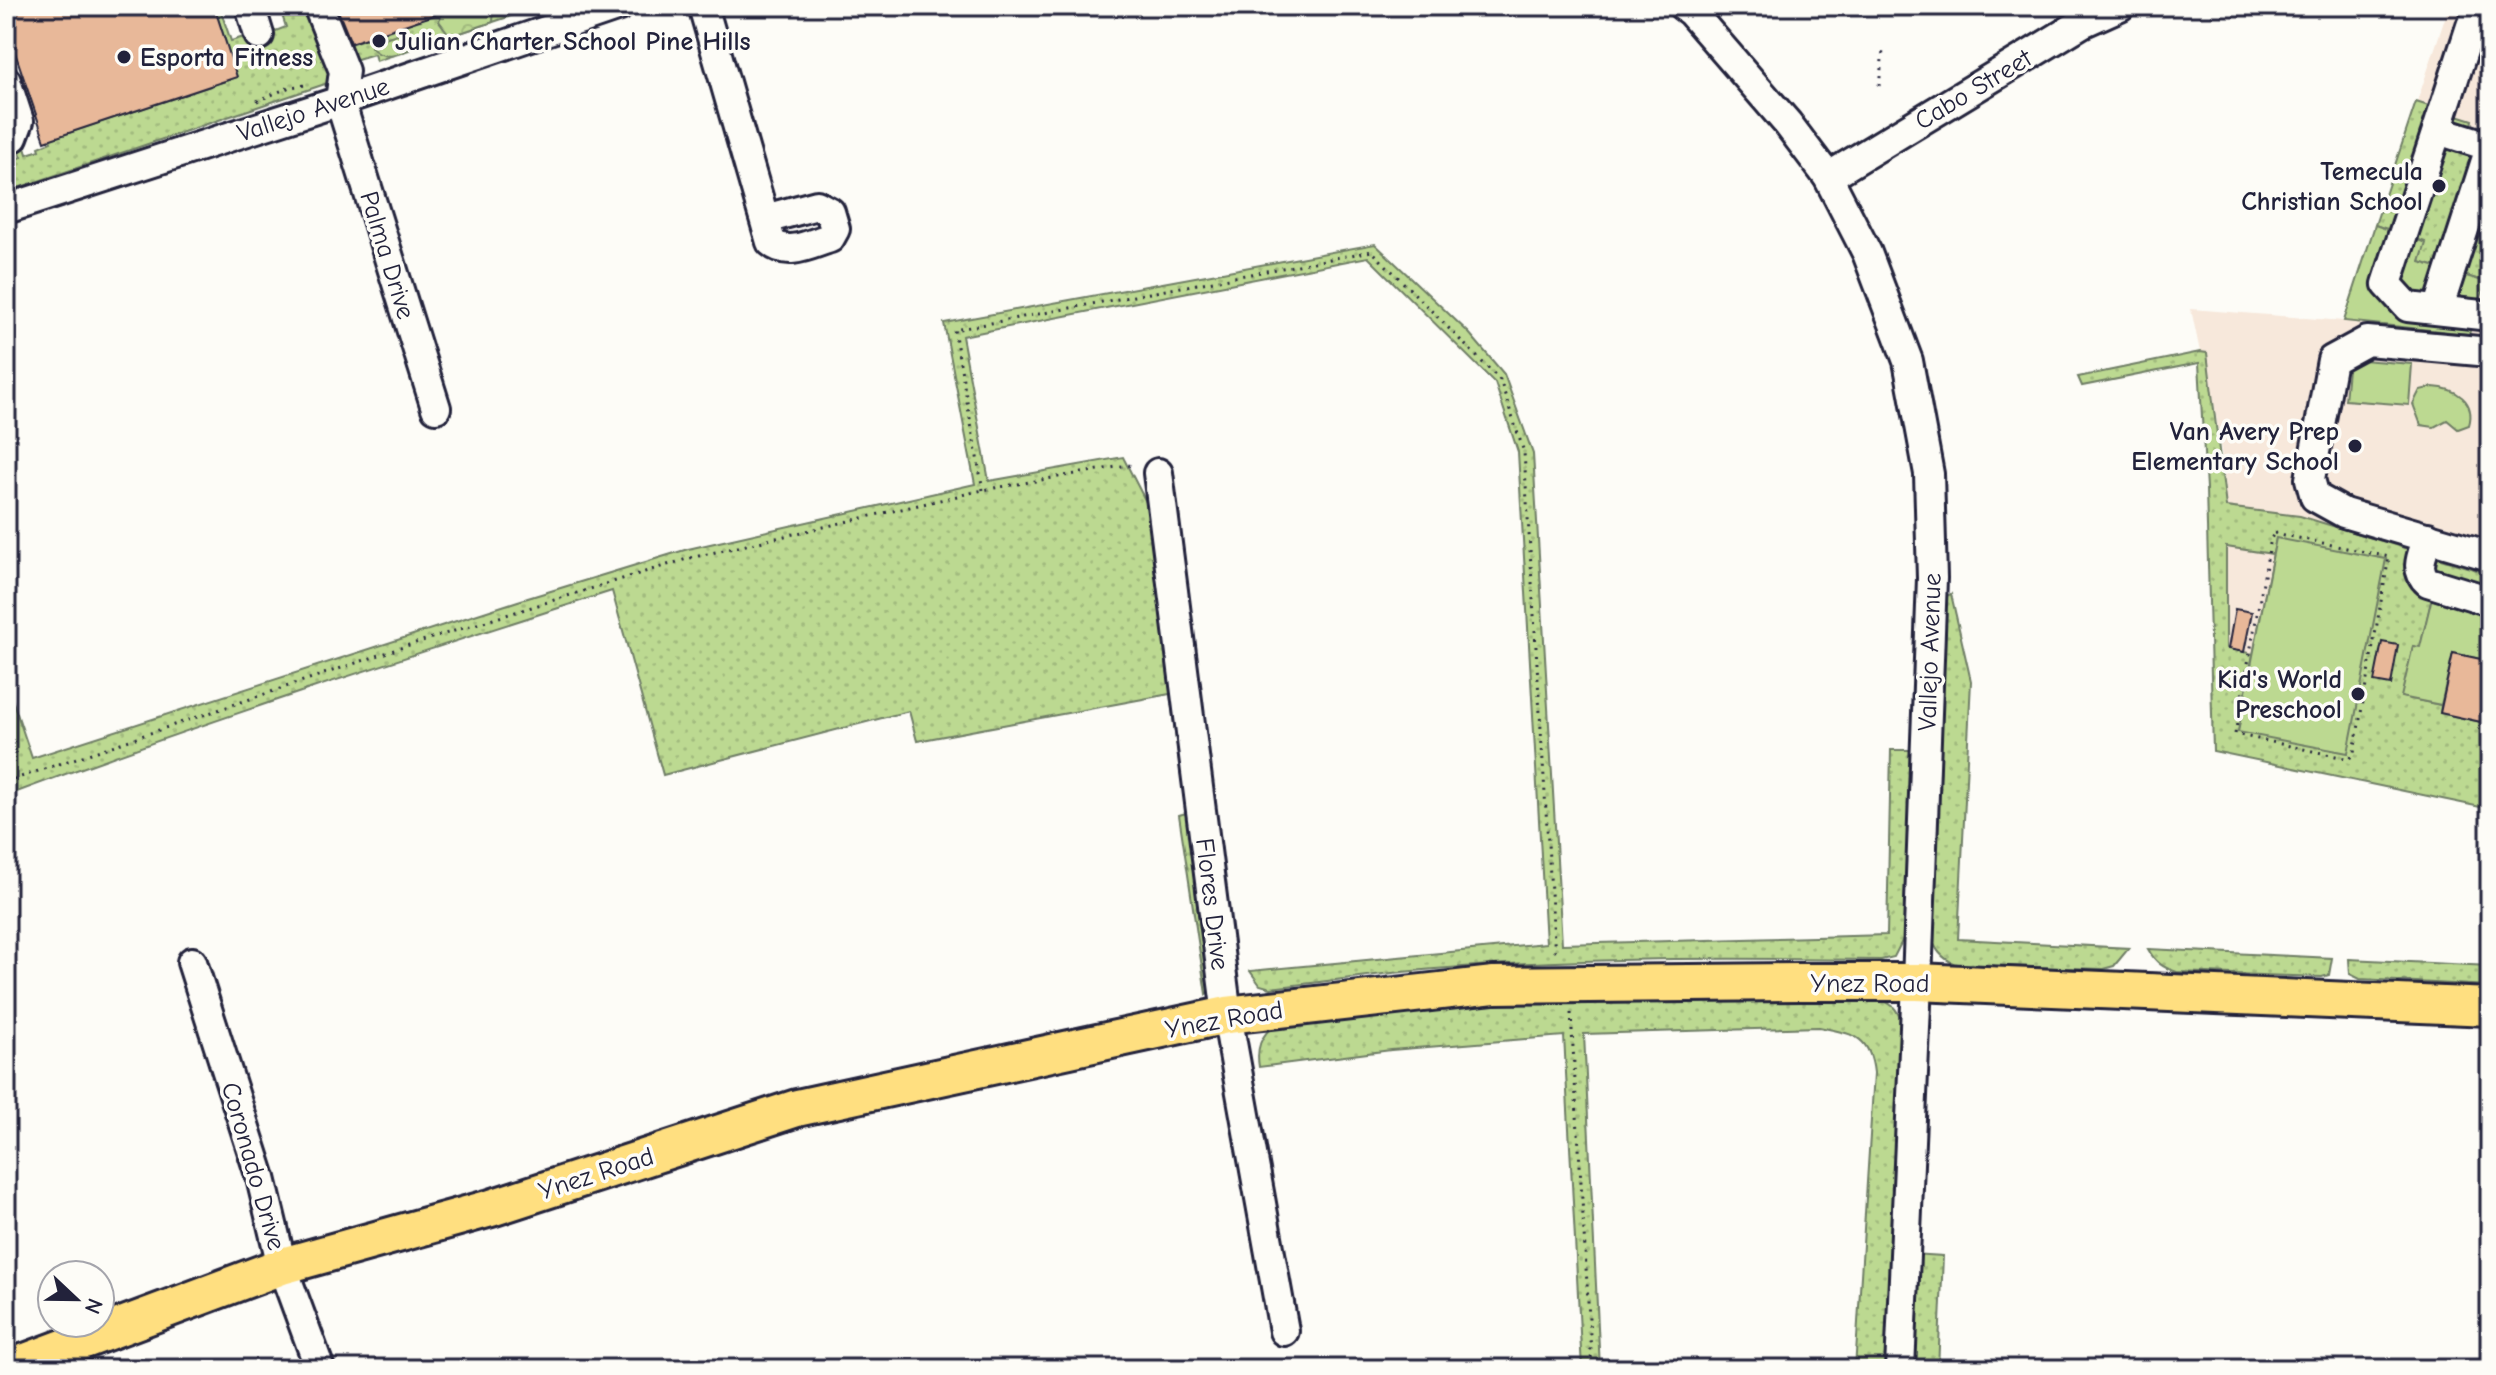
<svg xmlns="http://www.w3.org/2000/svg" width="2496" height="1375" font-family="'Comic Neue',sans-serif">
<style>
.built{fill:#f7e8db}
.grass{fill:url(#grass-dots);stroke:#6f7e66;stroke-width:2;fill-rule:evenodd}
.forest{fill:url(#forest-crowns);stroke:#6f7e66;stroke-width:2}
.park{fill:#bcd991;stroke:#6f7e66;stroke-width:2}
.building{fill:#e8b899;stroke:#22223b;stroke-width:2}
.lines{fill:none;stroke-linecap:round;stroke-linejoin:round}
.minor-casing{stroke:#22223b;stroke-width:34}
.major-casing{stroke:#22223b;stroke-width:42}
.path{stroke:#22223b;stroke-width:3;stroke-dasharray:2 6;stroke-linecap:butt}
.minor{stroke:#fdfcf7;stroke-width:28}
.major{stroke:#ffdf80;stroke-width:36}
.poi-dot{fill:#22223b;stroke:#fdfcf7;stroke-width:3}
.labels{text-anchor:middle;stroke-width:7;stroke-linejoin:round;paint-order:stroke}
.poi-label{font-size:26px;font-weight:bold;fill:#22223b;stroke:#fdfcf7;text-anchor:end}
.street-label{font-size:26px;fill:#22223b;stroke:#fdfcf7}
</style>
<defs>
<pattern id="grass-dots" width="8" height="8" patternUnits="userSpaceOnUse" patternTransform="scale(2)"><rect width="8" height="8" fill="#bcd991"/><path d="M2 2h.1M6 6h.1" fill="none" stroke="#a1ba7e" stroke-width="1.8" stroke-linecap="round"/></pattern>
<pattern id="forest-crowns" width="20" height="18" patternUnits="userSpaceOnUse" patternTransform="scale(2)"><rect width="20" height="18" fill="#bcd991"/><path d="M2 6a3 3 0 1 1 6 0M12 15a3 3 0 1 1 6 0" fill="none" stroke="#a1ba7e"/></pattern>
</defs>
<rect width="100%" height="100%" fill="#fdfcf7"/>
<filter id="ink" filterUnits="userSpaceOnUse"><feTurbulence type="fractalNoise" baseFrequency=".0125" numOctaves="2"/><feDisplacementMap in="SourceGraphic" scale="16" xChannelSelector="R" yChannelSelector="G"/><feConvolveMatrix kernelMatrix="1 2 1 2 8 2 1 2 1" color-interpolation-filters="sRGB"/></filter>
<g filter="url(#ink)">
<path class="built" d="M2449,6H2490V798L2226,740L2224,471L2207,354L2200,352L2191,309L2344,321Z"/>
<g class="grass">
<path d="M214,6H219L231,41L244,37L250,48L273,40V32L286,27L279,6H308L328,49L331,82L6,192V162L22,157L17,145L23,141L27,154L40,150L39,147L51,142L50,139L237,77Z"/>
<path d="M430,6H534L535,8L376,61L374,54L347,62L341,47L433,15Z"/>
<path d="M2416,102L2473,120L2472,126L2490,132V294L2483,292L2486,282L2419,262L2425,242L2375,225Z"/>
<path d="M1375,244L1469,333L1504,374L1533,454L1562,944L1887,935L1891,750H1911L1905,935L1894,957L1881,960C1733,958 1583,957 1435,969C1380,973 1326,982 1271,988L1260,985L1250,971L1546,943L1518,452L1495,383L1368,257L962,336L989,481L1123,457L1147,504L1157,533L1214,985L1206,994L1179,815L1186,813L1170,694L917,741L909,711L663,775L612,591C408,656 206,721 6,796V681L32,758L518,601L688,549L975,484L944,323Z"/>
<path d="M2200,352L2207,353L2226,507L2300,516L2490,574V616L2432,598L2420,648L2413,646L2402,697L2441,705L2440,713L2490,724V756L2484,781L2490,782V809L2213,751L2206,489L2199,363L2082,386L2078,377ZM2276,538L2238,732L2253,654L2226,648V547L2273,554Z"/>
<path d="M1951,594L1971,681L1958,939L2129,948L2114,966L2103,969L1957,965C1941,958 1935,950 1930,933L1944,597Z"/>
<path d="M2148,949L2332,958L2329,975L2322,977L2177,972C2163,968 2155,962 2148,949Z"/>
<path d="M2349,959L2490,966V986L2360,979L2350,974Z"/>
<path d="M1875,998C1892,1003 1897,1007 1902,1024L1890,1369H1855L1874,1073C1870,1034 1852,1034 1819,1027L1584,1034L1600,1369H1582L1564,1036L1391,1050L1259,1067C1256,1048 1260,1037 1275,1024L1531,1000Z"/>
<path d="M1912,1254L1943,1256L1938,1369H1909Z"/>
</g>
<g class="forest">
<path d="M444,6H494L493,22L457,34L448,33L439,21Z"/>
<path d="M406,31L416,38L415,45C402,55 383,62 371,47L375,41Z"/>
</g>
<g class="park">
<path d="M2375,225L2426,243L2420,262L2486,282L2469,334L2344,321Z"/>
<path d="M2349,359L2412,364L2409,405L2345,400Z"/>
<path d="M2433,387C2456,388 2476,401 2469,425L2458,429L2447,420L2434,427L2421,425L2413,404L2420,390Z"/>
<path d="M2276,538L2386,559L2348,753L2238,732Z"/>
<path d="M2432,597L2490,616V661L2453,653L2441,705L2401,697L2413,646L2420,647Z"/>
</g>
<g class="building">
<path d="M6,6H214L237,77L45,141L6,26Z"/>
<path d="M336,6H451L452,9L351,43Z"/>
<path d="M2235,609L2252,612L2244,652L2228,649Z"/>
<path d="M2382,642L2398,645L2391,685L2374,682Z"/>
<path d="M2453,653L2490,661V724L2440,713Z"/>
</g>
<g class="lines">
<g class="minor-casing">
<g id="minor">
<path d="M250,6L259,35"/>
<path d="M318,6L344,71L340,101L436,408"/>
<path d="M703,6L771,242C788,257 810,244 830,238L835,229L830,212L817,205L765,219"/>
<path d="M1683,6L1691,12L1788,124L1828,177L1867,253L1908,361L1929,474L1932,578L1917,982L1900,1369"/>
<path d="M2490,22L2477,20L2471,26L2387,284L2408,307L2490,316"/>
<path d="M6,81L19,121L13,137L6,139"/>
<path d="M1828,177L2082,23L2120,6"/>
<path d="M6,209L340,101L619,6"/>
<path d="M2438,310L2488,154L2482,144L2438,130"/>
<path d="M2490,352L2367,341L2332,360L2310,479L2315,497L2344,513L2490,556"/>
<path d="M1158,473L1227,1015L1284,1331"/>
<path d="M2428,537C2423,554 2413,569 2428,582L2490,601"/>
<path d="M192,962L261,1178L282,1266L320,1369"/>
</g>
</g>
<g class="major-casing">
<path id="major" d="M7,1369L282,1266L491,1208L797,1108L1227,1015L1494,985L1801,982H1917L2490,1007"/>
</g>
<g class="path">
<path d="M1879,86L1883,51"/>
<path d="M257,101L290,87L306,85"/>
<path d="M983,490L954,330L1372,251L1500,380L1524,452L1555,957"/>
<path d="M2275,533L2389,557L2354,752L2349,759L2235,734L2271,538Z"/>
<path d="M6,782L409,645L690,558L983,490L1128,465L1136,467"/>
<path d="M1571,1013L1592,1369"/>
</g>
<use href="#minor" class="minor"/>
<use href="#major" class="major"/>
</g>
</g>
<g class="poi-dot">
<circle cx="379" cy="41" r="8"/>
<circle cx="124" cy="57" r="8"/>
<circle cx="2439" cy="186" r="8"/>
<circle cx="2355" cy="446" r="8"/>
<circle cx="2358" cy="694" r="8"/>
</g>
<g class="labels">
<g class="poi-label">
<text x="395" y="50" text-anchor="start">Julian Charter School Pine Hills</text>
<text x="140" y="66" text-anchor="start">Esporta Fitness</text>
<text x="2423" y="180">Temecula<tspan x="2423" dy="30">Christian School</tspan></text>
<text x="2339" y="440">Van Avery Prep<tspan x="2339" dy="30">Elementary School</tspan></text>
<text x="2342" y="688">Kid's World<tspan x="2342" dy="30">Preschool</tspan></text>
</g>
<g class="street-label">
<text transform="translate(1973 89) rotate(-31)" y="9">Cabo Street</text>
<text transform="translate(313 109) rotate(-18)" y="9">Vallejo Avenue</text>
<text transform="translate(388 255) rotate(73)" y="9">Palma Drive</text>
<text transform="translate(1929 652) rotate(-88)" y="9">Vallejo Avenue</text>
<text transform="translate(1213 904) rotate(83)" y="9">Flores Drive</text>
<text x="1870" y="992">Ynez Road</text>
<text transform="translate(1224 1019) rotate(-10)" y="9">Ynez Road</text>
<text transform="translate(254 1166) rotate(74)" y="9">Coronado Drive</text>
<text transform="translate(596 1173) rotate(-18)" y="9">Ynez Road</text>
</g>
</g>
<rect width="2496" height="1375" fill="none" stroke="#fdfcf7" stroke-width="32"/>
<rect x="16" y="16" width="2464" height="1343" fill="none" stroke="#22223b" stroke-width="3" filter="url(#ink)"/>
<g transform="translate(76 1299) rotate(112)"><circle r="38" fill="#fdfcf7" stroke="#a5a5ac" stroke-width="2"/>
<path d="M0-6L14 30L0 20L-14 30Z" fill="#22223b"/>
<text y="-12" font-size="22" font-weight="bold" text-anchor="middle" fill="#22223b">N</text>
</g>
</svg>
